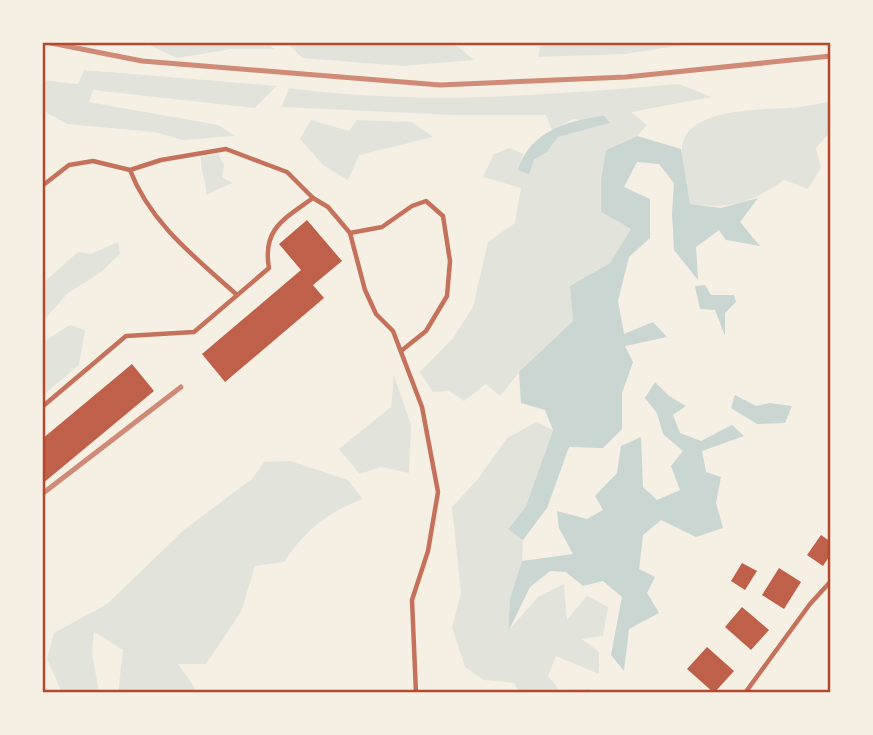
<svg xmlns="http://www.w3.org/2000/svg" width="873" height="735" font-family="'Golos Text',sans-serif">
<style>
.green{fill:#e2e4dc}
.water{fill:#c9d6d2}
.building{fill:#bf614a}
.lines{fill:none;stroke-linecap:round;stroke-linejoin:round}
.service{stroke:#c5725c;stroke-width:4.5}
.rail{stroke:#cf8b77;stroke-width:5}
.neatline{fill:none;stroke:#b5482f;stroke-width:2.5}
</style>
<rect width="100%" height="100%" fill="#f6efe4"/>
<g class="green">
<path d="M142,42H266L274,49H231L177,58Z"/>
<path d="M287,42H452L474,60L403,66L302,58Z"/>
<path d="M541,42H703L625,54L538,57Z"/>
<path d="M84,70L277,86L255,108L93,90L89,102L218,125L235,136L182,140L155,132L67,124L42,110V80L78,84Z"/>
<path d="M679,84L712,97L631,112L647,125L637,136L606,150L601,212L631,229L610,263L570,286L573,321L519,372L500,396L486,384L464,401L449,391L433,392L420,372L453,338L473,307L488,242L515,223L521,188L483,177L494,154L510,148L523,154L519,170L547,152L558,137L609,123L573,119L552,130L546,115H454L282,107L289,88C422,106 547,95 679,84Z"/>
<path d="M831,101V131L816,148L821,168L808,189L784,180C751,203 731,209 690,204C688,187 681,168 682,151C682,104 769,111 799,107C810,106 820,103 831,101Z"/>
<path d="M311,120L349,131L357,120L412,122L433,137L359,155L348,180L323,165L300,139Z"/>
<path d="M218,154L224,165L222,177L232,183L206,195C207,181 200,172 201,157Z"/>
<path d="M118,242L120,254L101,272L68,293L42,322V284L78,252L91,254Z"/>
<path d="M70,325L85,330L79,365L42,396V343Z"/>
<path d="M394,375L411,425L409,473L380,467L360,474L339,449L391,407Z"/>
<path d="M537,422L553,430L526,506L508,528L523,540L522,561L510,598L508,631L538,597L564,584L567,620L587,596L608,607L603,636L582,639L599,652V674L556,656L548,676L559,690L589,689L591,693H519L514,683L484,680L465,667L452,627L461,593L452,507L478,479L507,438Z"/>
<path d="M290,461L348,480L363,499C326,513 306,530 284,562L255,566L241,612L206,664H178L195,688L190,693H118L123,650L94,632L92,652L99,693H62L47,659L54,633L107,604L185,529L252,479L264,462Z"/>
</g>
<g class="water">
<path d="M604,116L610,123L558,137L547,152L534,160L529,174L518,170C529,132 568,120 604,116Z"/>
<path d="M637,136L681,149L690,204L721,208L758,198L740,222L760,246L726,240L719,230L696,247L698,280L674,250L672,213L674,183L659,164L637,162L624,187L650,199V238L629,257L618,301L624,334L653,322L667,337L625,346L633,362L622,393V429L603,448L569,447L547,508L523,540L508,529L526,506L553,430L545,410L521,403L519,372L573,321L570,286L610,263L631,229L601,212V181L606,150Z"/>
<path d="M705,285L711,295H734L736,302L725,313V336L715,310L700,309L695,286Z"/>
<path d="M655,382L669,396L686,406L673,415L680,433L701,441L732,425L744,436L702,451L706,472L721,477L716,503L723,528L696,537L661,520L643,535L639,569L655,577L647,593L659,613L629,629L624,671L611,655L622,597L603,581L583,586L566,572L550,571L530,587L508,632L510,598L522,561L573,554L559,528L557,511L587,519L603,510L595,496L617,473L621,446L641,437L643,487L657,500L680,490L671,466L683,451L663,434L657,413L645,398Z"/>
<path d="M735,395L756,406L770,403L792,406L785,423L757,424L731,408Z"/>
</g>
<g class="building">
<path d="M307,220L342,261L313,285L324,298L225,382L202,354L301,270L279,244Z"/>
<path d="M132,364L154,391L42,484V439Z"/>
<path d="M821,535L831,542V554L823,566L807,555Z"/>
<path d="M742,563L757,571L745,590L731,581Z"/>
<path d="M779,568L801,582L784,609L762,595Z"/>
<path d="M742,607L769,630L751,650L725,627Z"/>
<path d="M707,647L734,671L714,693L687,669Z"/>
</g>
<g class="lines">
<g class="service">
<path d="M130,170C150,223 196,258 237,295"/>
<path d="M42,186L69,165L93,161L130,170L161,160L226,149L287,172L313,198L328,207L350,233L365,290L376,314L393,331L422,407L438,492L428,551L412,600L416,693"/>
<path d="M350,233L382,227L412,206L426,201L443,216L450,261L447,296L426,331L401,351"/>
<path d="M42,407L126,336L194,332L269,268C262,229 284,219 313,198"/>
<path d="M745,693L810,604L831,581"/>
</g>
<g class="rail">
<path d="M46,42L142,61L440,85L626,77L831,56"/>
<path d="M42,494L181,387"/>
</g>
</g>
<rect width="873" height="735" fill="none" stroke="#f6efe4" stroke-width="88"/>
<rect x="44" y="44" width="785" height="647" class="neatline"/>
</svg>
